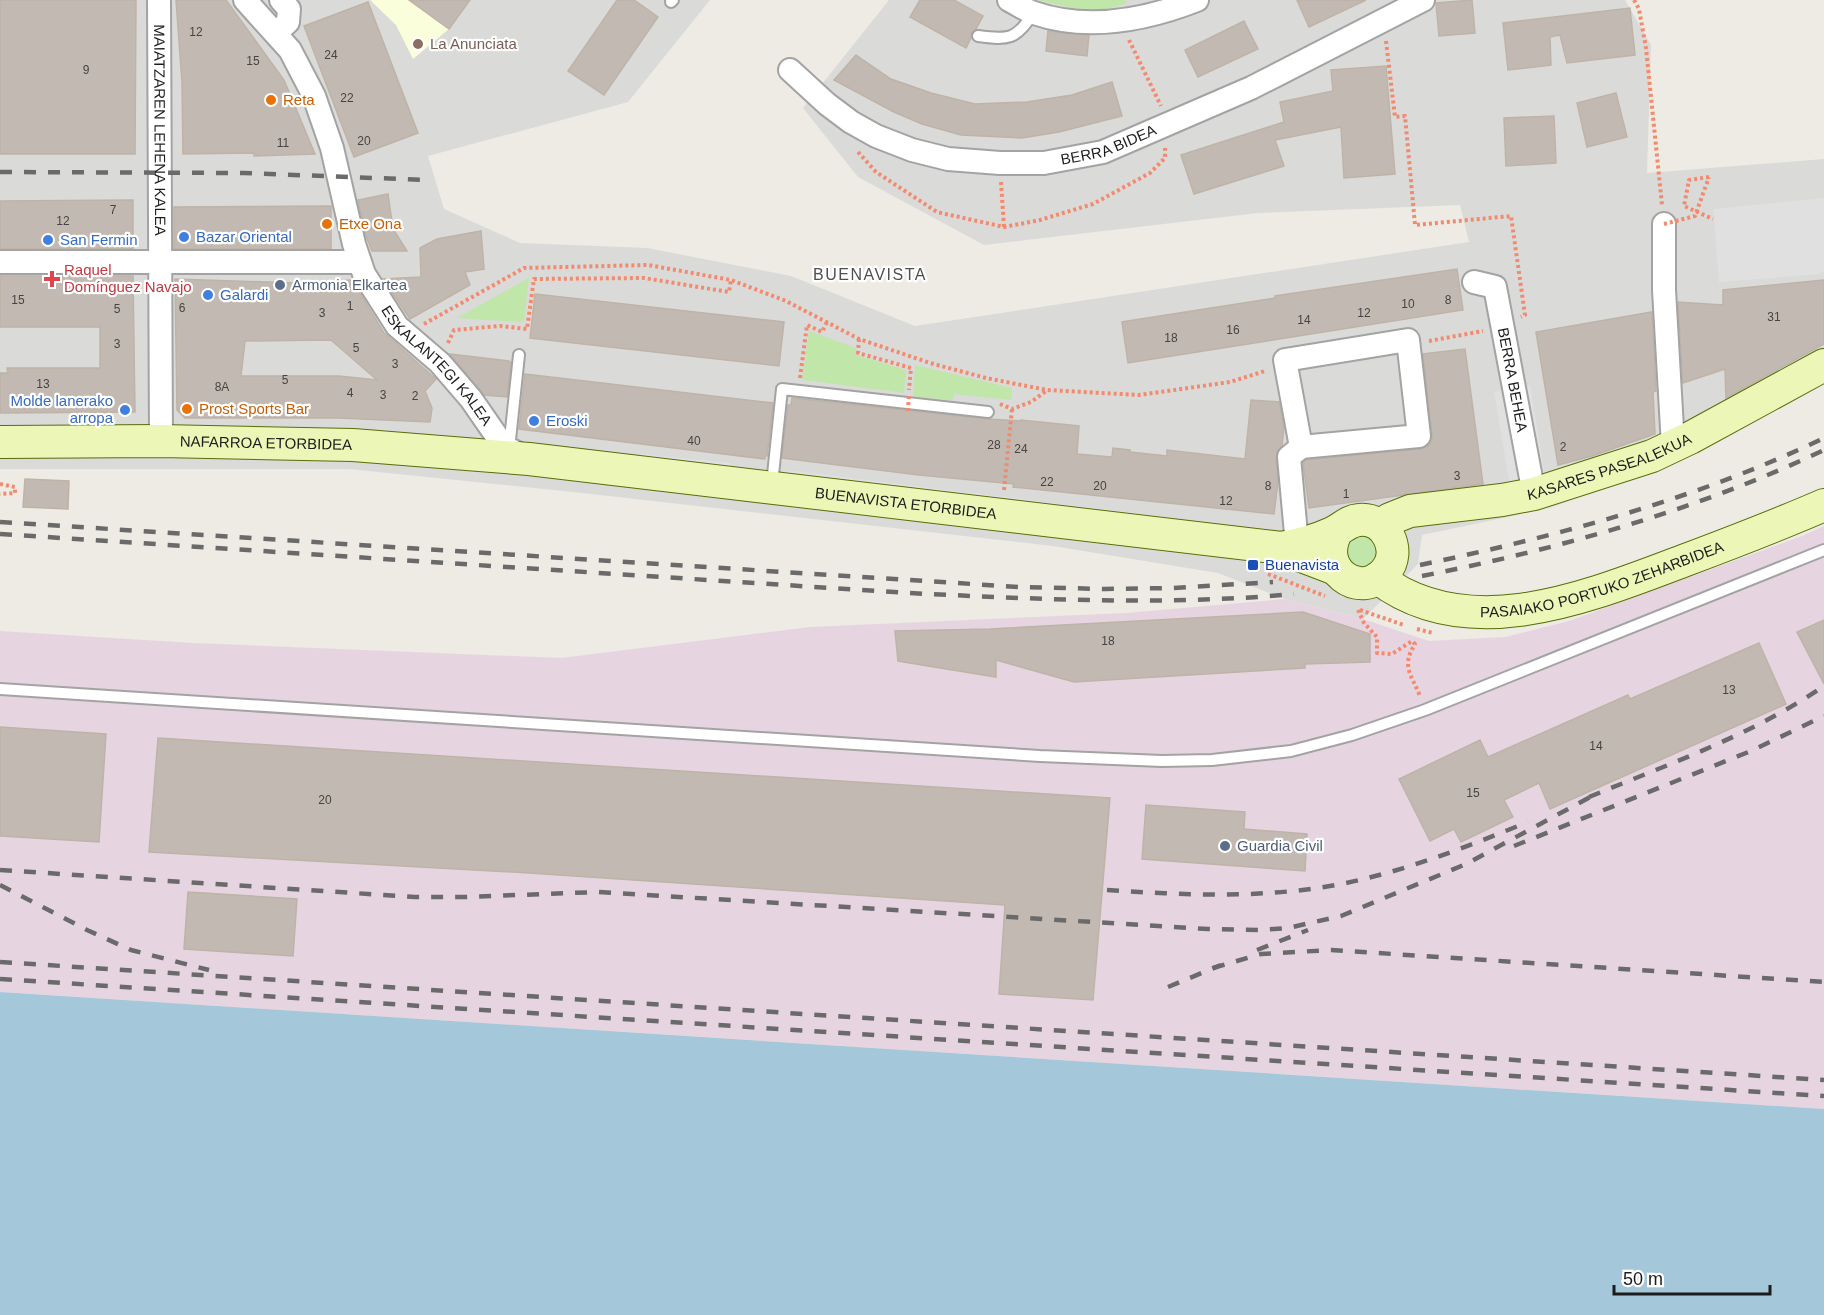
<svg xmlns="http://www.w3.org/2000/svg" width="1824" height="1315" font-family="Arial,sans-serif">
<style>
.residential{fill:#dadad9}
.industrial{fill:#e6d5e1}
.education{fill:#fafedb}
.grass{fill:#c0e6aa}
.parking{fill:#e0e0e0}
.water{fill:#a4c7da}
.building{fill:#c2bab2;stroke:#beb3a6;stroke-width:1.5;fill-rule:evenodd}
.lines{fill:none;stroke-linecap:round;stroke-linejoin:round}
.lane-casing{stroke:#a3a3a3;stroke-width:14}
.street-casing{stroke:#a3a3a3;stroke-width:26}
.secondary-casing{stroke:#576e09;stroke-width:34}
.path{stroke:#f48a6d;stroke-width:4;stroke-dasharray:3 3;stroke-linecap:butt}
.lane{stroke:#fff;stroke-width:10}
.street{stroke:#fff;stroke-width:22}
.secondary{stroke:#ecf6b7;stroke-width:32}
.rail{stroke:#6a6a6a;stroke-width:4.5;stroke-dasharray:12 12;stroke-linecap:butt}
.path-bridge{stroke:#f48a6d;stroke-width:4;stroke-dasharray:3 3;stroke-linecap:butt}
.education-dot{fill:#8d6e63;stroke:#fff;stroke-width:2}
.food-dot{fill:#e8710a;stroke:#fff;stroke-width:2}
.shop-dot{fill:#3f7fe0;stroke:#fff;stroke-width:2}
.health-dot{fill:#e0444e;stroke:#fff;stroke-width:2}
.service-dot{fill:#5c6f8a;stroke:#fff;stroke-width:2}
.transit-dot{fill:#1a4fb4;stroke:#fff;stroke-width:2}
.labels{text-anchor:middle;stroke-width:4.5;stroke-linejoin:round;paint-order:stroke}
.number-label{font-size:12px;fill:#464442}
.education-label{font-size:15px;fill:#785e54;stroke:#fff;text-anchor:start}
.food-label{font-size:15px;fill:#c56008;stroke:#fff;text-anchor:start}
.street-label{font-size:15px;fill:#1c1c1c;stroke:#fff}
.shop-label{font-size:15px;fill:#366cbe;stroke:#fff;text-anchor:start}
.health-label{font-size:15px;fill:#be3a42;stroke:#fff;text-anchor:start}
.service-label{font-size:15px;fill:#4e5e75;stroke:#fff;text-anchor:start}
.transit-label{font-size:15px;fill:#164399;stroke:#fff;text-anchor:start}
.neighbourhood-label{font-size:16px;letter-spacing:1.5px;fill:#4f4f4f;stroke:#fff}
</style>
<rect width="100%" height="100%" fill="#edebe3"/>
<path class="residential" d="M0,0H710L628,102L428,156L444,209L520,243L647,248L791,276L915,326L1469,242L1460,205L1258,213L984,245L858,177L803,108L889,0H1625L1651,45L1647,173L1824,159V381L1663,468L1549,508L1422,535L1418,564L1363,619L1285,599L1218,573L1053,546L573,492L349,469H0Z"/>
<path class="industrial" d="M1824,526V1109L0,992V631L193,643L561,658L810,627L1126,613L1285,599L1363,619L1429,641L1505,637L1569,621L1802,536Z"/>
<path class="education" d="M370,0H470L449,29L413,59L396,25Z"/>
<g class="grass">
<path d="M1037,0H1125L1127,3L1104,10H1082Z"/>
<path d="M529,278L524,322L457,318Z"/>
<path d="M809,331L856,348V355L906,370L904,393L802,380Z"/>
<path d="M915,365L1012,388L1011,400L954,394L953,400L913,397Z"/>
<circle cx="1361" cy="552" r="16"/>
</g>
<g class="parking">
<path d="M1824,198V271L1820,274L1719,282L1713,209Z"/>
<path d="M1530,385L1545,475L1509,481L1494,392Z"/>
<path d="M640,454L731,463L730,468L639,459Z"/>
<path d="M785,470L1175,518L1174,523L784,475Z"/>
</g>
<path class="water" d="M0,992L1824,1109V1315H0Z"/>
<g class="building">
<path d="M0,0H136L135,154H0Z"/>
<path d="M176,0H226L284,80L315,154L254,156V153L183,154L182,82Z"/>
<path d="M409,0H470L449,29Z"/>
<path d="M617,0H634L658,17L604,95L568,71Z"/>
<path d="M920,0H954L983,16L976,29L972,32L971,38L966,48L910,17Z"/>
<path d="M1297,0H1366L1309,27Z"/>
<path d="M1472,0L1475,33L1439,36L1436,3Z"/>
<path d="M368,2L418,133L354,157L304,26Z"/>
<path d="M1630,8L1635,55L1567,63L1560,35L1550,37L1551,65L1508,70L1503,23Z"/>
<path d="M1244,21L1258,49L1198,77L1185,50Z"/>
<path d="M1048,31L1089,35L1087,56L1046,51Z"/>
<path d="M856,55L891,79L931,93L975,104L1027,102L1072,95L1112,82L1122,116L1059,132L1022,138L961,135L922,124L894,112L834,80Z"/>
<path d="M1386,66L1395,174L1344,178L1341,127L1275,140L1284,166L1194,194L1181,155L1284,122L1280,102L1333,91L1331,70Z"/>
<path d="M1616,93L1627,137L1587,147L1577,103Z"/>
<path d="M1554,116L1556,163L1506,166L1504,118Z"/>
<path d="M388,194L393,229L407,251H372L366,236L358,200Z"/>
<path d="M133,200V249H0V201Z"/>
<path d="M331,206V249H174V207Z"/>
<path d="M481,231L484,269L465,272L470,285L410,319L383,279L421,277L420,248L437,239Z"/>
<path d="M1457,269L1463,310L1128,363L1122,322L1275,298V296Z"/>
<path d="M0,276H133L135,412L0,413V373H8L7,368H100V327H0Z"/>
<path d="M175,279L298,283L352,280L384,333L436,379L425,391L432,408L430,422L339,418H185L177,410ZM331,340L377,380L339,376H241L245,341Z"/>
<path d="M1824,280V344L1726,398L1725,369L1683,383L1678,302L1723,305V290Z"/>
<path d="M535,294L784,322L779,366L530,338Z"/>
<path d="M1652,312L1656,391L1653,392L1655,434L1592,456L1558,465L1536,332Z"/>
<path d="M1465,349L1483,484L1309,508L1303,463L1306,460L1420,449L1427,447L1432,441V434L1423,354Z"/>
<path d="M450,354L509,361L511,363L507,397L484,395Z"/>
<path d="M525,374L773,403L767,456H765V459L519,429Z"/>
<path d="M792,398L987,419L1021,421V420L1079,426L1077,454L1112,457L1113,448L1130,450V452L1167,456V450L1245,459L1251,400L1279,402L1284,427L1282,446L1277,451L1276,458L1278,482L1274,514L1013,487L1014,484L919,475L782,458L788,405H791Z"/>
<path d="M25,479L69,481L68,509L23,507Z"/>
<path d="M1303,612L1370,634V662L1305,664V668L1074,682L996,660V677L898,661L895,631L990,629Z"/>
<path d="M1824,620V684L1797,632Z"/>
<path d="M1759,643L1786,704L1550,809L1539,783L1504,800L1513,817L1461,842L1454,829L1430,841L1399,779L1480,740L1488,757L1628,695L1630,699Z"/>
<path d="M0,727L106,734L99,842L0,836Z"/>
<path d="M158,738L1110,798L1093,1000L999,994L1005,905L529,873L149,852Z"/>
<path d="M1146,805L1245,812L1244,829L1307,834L1305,871L1142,859Z"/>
<path d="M188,892L297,899L293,956L184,949Z"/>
</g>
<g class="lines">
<g class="lane-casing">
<g id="lane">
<path d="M671,2L673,0"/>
<path d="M978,36C1008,40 1017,40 1033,13"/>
<path d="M509,449L519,355"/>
<path d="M772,484L782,389L988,412"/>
<path d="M0,689L1040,756L1162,761L1212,760L1291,751L1352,735L1425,710L1824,550"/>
</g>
</g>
<g class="street-casing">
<g id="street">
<path id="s1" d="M159,0L161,441"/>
<path id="s2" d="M245,0L290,50L314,96L332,148L354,244L364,274L397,326L440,363L471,399L500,441L509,449L525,457"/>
<path d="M1009,0C1017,4 1025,10 1034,13C1087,31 1146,20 1197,0"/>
<path d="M276,33L288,22L289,9L281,0"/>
<path id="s3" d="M790,70L827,104L851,122L876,136L912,150L948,159L1000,163H1044L1103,152L1251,88L1423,0"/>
<path d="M1664,224V290L1673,446"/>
<path d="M0,262H359"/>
<path id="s4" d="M1474,282L1495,287L1534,494"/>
<path d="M1408,340L1419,436L1301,447L1285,360Z"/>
<path d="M1297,545L1289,457L1301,447"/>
</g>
</g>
<g class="secondary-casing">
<g id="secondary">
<path id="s5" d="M0,442L161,441L353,445L529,459L1281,548L1336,569"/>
<path id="s6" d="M1381,526L1390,519L1410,511L1502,500L1534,494L1652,456L1690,438L1824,365"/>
<path d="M1281,548C1298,545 1315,541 1330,534C1341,530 1347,521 1359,520C1386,517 1403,551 1385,572C1360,601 1315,569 1337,531"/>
<path id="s7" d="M1378,578C1468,647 1590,596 1683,561C1731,543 1778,525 1824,505"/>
</g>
</g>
<g class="path">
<path d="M1634,0L1639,9L1646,48L1662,205"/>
<path d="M1129,40L1161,106"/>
<path d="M1386,41L1395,117L1405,116L1415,225L1511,216L1525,315L1521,317"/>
<path d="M858,152L876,172L937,212L1004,227L1040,220L1093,204L1150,173L1165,158V148"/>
<path d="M1709,177L1689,180L1684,206L1713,219"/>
<path d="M1001,182L1004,227"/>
<path d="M424,324L524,268L648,265L731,280L786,301L859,339L930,363L986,378L1047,390L1139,395L1230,382L1265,371"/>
<path d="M859,339L858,353L911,368L909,390"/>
<path d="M1429,341L1483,331"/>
<path d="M448,343L454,330L500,326L527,329L534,279L644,278L729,292L731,280"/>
<path d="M800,378L807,325L822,332L827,322"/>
<path d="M1000,404L1012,409L1031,402L1046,391"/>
<path d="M0,484L15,487V493L0,494"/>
<path d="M1004,490L1012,409"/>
<path d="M1268,574L1325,596"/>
<path d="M1358,610L1364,623L1377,637V653L1392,654L1412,641L1415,644C1401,666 1411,674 1420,696"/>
<path d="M1360,610L1404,625"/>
<path d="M1417,629L1433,633"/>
</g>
<use href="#lane" class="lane"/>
<use href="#street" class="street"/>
<use href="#secondary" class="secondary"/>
<g class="rail">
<path d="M0,172L244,173L427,180"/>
<path d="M0,522L1019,587L1105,589L1173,588L1273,582"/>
<path d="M0,534L908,593C1036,599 1165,606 1294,594"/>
<path d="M1420,565C1558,536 1697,499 1824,438"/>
<path d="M1422,576C1559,549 1697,510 1824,450"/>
<path d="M1589,797C1669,764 1752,735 1824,686"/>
<path d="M1514,846L1751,751L1824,716"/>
<path d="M0,870L415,897H464L598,892L1208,929L1258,930L1288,928L1341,916L1466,864L1594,795"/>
<path d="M0,885L87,930L131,950L209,970"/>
<path d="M1107,890C1185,895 1264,899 1341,884C1406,871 1466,847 1528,822"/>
<path d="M1257,950L1308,930"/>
<path d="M0,962L1824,1080"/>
<path d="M1213,968L1261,954L1331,950L1824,982"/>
<path d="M0,979L1824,1096"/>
<path d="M1168,987L1221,965"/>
</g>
<g class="path-bridge">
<path d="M1664,224L1695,216L1709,177"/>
<path d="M908,411L909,394"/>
</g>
</g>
<circle class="education-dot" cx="418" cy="44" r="6"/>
<g class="food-dot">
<circle cx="271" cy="100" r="6"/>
<circle cx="327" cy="224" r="6"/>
<circle cx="187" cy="409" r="6"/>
</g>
<g class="shop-dot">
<circle cx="184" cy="237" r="6"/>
<circle cx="48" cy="240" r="6"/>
<circle cx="208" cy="295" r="6"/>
<circle cx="125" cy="410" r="6"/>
<circle cx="534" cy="421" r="6"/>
</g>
<path class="health-dot" d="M49 270h6v6h6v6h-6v6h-6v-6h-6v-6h6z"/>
<g class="service-dot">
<circle cx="280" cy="285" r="6"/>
<circle cx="1225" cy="846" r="6"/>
</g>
<rect class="transit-dot" x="1247" y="559" width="12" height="12" rx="3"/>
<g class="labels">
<g class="number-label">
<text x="196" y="36">12</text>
<text x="331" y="59">24</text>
<text x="253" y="65">15</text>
<text x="86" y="74">9</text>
<text x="347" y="102">22</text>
<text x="364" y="145">20</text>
<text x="283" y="147">11</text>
<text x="113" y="214">7</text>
<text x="63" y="225">12</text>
<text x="18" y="304">15</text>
<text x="1448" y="304">8</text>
<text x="1408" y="308">10</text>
<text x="350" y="310">1</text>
<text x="182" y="312">6</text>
<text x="117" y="313">5</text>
<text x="322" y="317">3</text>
<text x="1364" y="317">12</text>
<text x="1774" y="321">31</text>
<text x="1304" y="324">14</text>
<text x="1233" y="334">16</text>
<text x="1171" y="342">18</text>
<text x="117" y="348">3</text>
<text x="356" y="352">5</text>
<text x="395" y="368">3</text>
<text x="285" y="384">5</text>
<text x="43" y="388">13</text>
<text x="222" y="391">8A</text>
<text x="350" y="397">4</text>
<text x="383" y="399">3</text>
<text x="415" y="400">2</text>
<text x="694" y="445">40</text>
<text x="994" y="449">28</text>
<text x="1563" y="451">2</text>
<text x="1021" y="453">24</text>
<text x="1457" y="480">3</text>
<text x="1047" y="486">22</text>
<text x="1100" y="490">20</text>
<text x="1268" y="490">8</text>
<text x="1346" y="498">1</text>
<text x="1226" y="505">12</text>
<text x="1108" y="645">18</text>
<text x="1729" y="694">13</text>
<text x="1596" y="750">14</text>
<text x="1473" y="797">15</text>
<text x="325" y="804">20</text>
</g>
<g class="education-label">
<text x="430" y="49">La Anunciata</text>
</g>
<g class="food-label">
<text x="283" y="105">Reta</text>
<text x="339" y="229">Etxe Ona</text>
<text x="199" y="414">Prost Sports Bar</text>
</g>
<g class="street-label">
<text dy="5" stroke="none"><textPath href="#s1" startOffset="130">MAIATZAREN LEHENA KALEA</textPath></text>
<text dy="5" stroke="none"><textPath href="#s3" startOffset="348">BERRA BIDEA</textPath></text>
<text dy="5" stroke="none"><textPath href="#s2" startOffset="422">ESKALANTEGI KALEA</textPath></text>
<text dy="5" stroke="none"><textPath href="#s4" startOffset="116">BERRA BEHEA</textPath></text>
<text dy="5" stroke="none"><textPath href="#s5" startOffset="266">NAFARROA ETORBIDEA</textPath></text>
<text dy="5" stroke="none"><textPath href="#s6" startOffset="238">KASARES PASEALEKUA</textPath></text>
<text dy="5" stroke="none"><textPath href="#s5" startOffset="909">BUENAVISTA ETORBIDEA</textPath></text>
<text dy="5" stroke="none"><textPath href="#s7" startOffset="236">PASAIAKO PORTUKO ZEHARBIDEA</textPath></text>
</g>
<g class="shop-label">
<text x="196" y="242">Bazar Oriental</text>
<text x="60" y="245">San Fermin</text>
<text x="220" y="300">Galardi</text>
<text x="113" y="406" text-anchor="end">Molde lanerako<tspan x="113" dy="17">arropa</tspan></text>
<text x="546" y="426">Eroski</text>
</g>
<g class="health-label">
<text x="64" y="275">Raquel<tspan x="64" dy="17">Domínguez Navajo</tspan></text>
</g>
<g class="service-label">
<text x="292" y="290">Armonia Elkartea</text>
<text x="1237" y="851">Guardia Civil</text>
</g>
<g class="transit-label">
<text x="1265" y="570">Buenavista</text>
</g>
<g class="neighbourhood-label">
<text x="870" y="280">BUENAVISTA</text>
</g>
</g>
<path d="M1614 1285v9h156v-9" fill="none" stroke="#1c1c1c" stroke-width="3"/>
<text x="1623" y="1285" font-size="18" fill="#1c1c1c" stroke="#ffffff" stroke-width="4.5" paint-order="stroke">50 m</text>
</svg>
